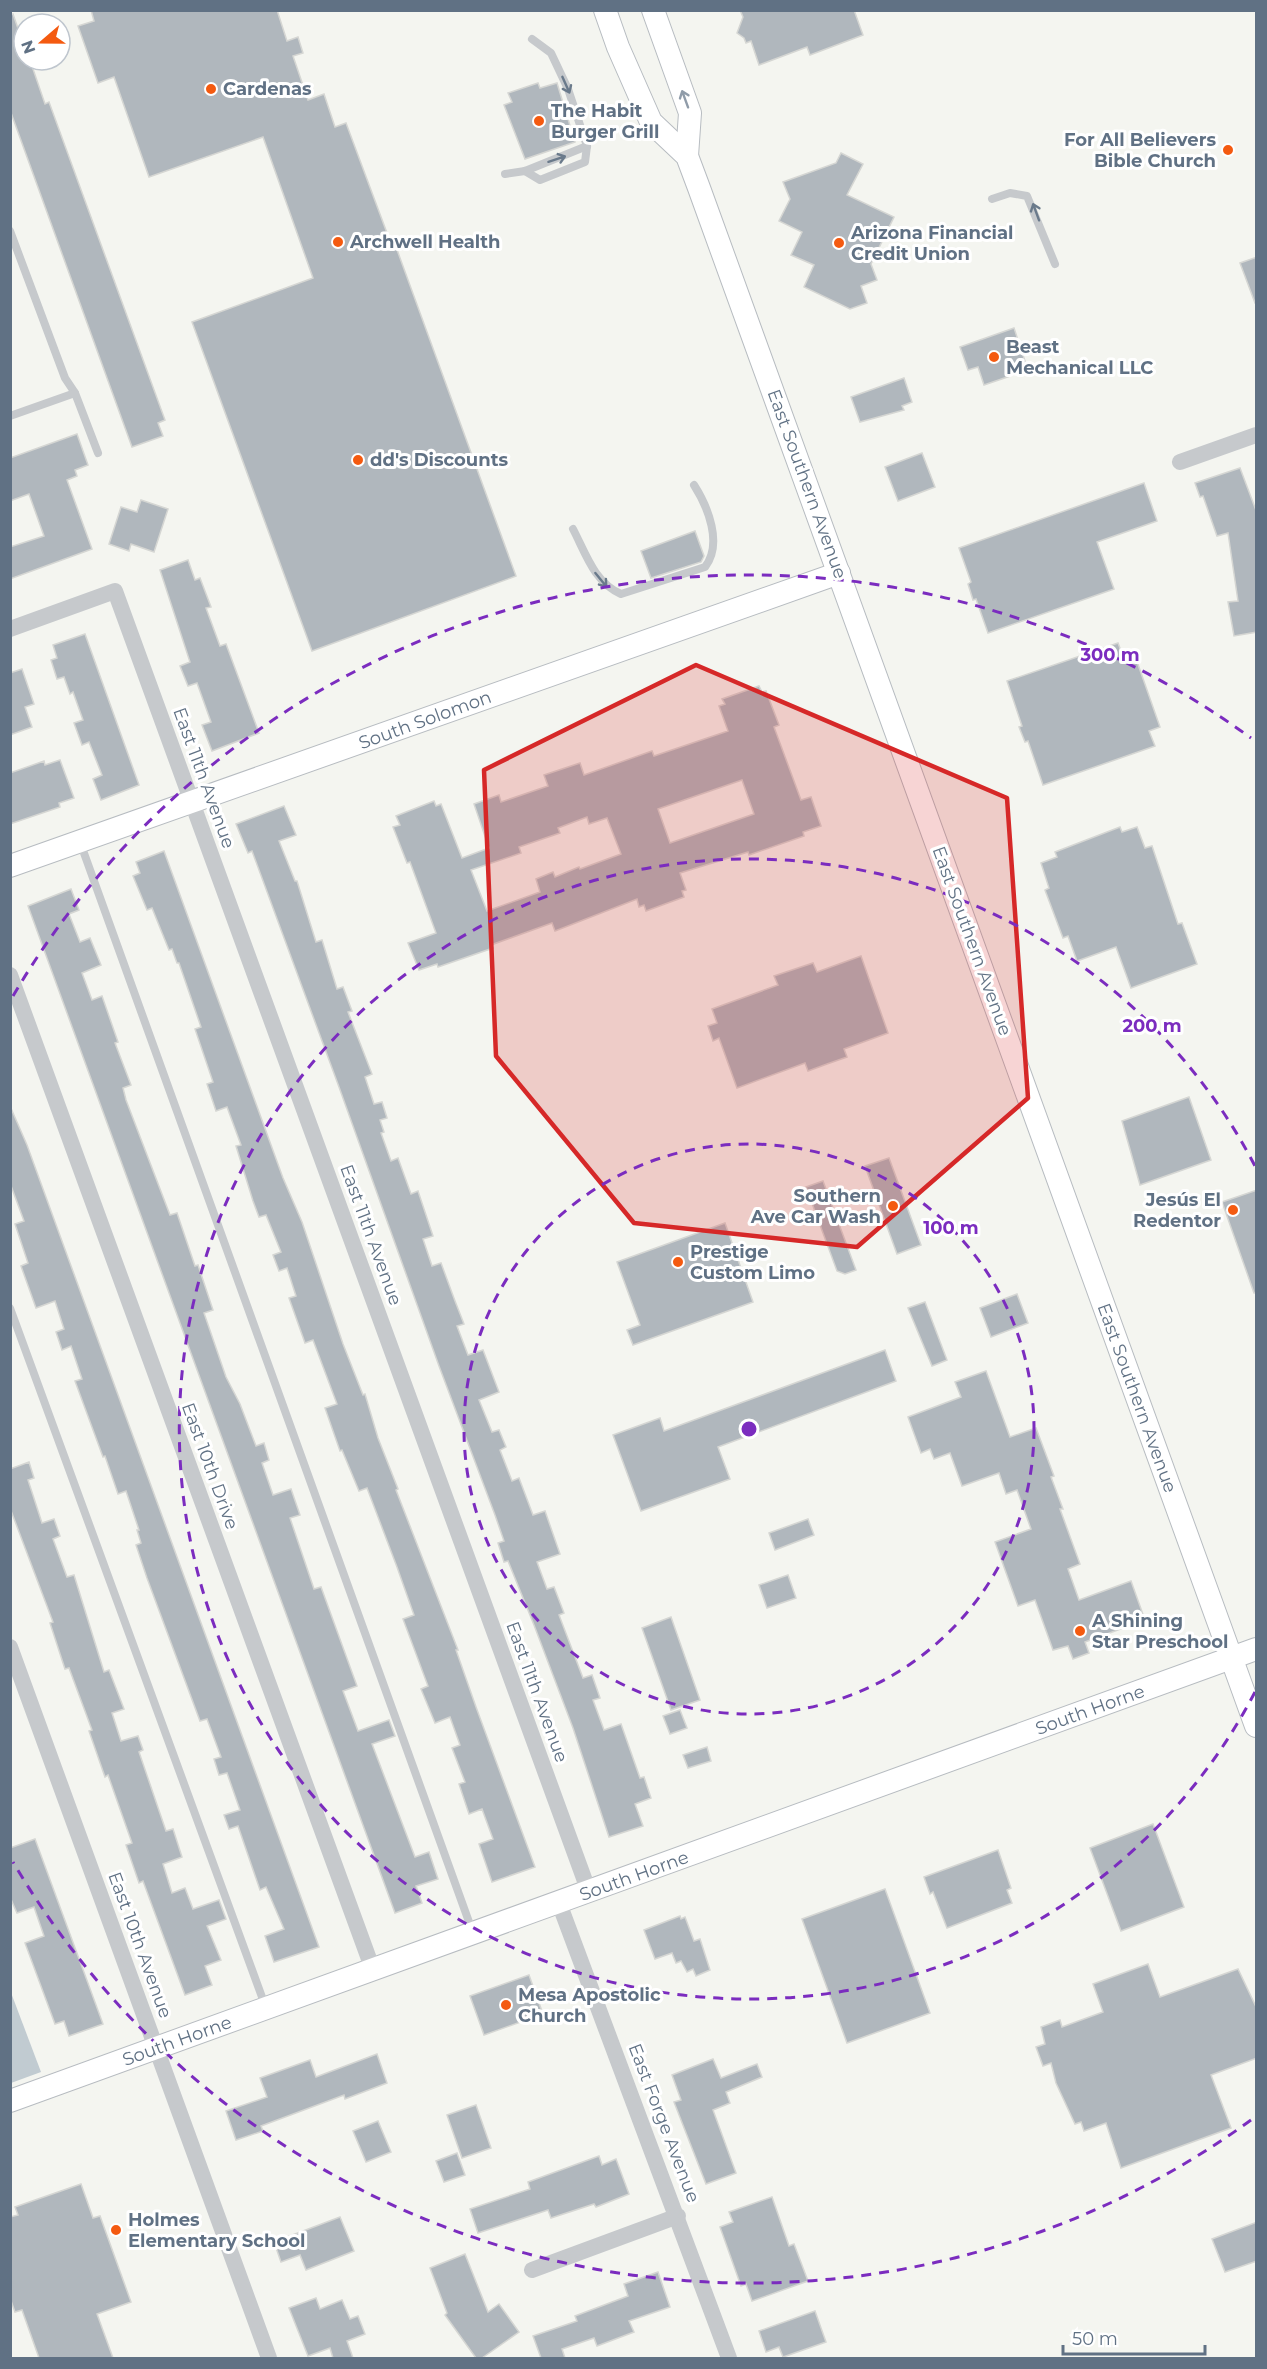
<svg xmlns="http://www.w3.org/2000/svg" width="1267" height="2369" font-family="Montserrat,sans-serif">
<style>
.water{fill:#c1cbd1}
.building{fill:#b0b7bd;stroke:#d5d6d3;stroke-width:1.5;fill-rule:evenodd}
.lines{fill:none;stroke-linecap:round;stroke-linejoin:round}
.secondary-casing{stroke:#b7bcc1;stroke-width:24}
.lane{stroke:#c6c9cc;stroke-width:8}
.street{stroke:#c6c9cc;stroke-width:16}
.secondary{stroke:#fff;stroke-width:22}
.oneway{stroke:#6a7a8b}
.oneway2{stroke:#909ca9}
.marked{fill:#d62828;fill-opacity:0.2;stroke:#d62828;stroke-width:4.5;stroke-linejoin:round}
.ring{fill:none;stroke:#7b2cbf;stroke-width:3;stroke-dasharray:10 8}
.poi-dot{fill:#f45a10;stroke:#fff;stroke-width:2}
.labels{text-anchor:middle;stroke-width:6;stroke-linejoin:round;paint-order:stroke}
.poi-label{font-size:18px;font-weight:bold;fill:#607184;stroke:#fff;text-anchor:start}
.street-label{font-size:18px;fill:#607184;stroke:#fff}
.centre{fill:#7b2cbf;stroke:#fff;stroke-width:3}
.ring-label{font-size:18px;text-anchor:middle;font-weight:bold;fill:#7b2cbf;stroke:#fff;stroke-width:6;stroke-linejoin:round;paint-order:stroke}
</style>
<rect width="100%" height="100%" fill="#f4f5f0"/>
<path class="water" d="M10,1990L41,2072L11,2083H10Z"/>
<g class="building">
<path d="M91,10H277L287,41L298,37L303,53L293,56L308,100L324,94L335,127L346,123L393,249L396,247L516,576L312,651L192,322L313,278L263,137L149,177L114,77L98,83L78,26L94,21Z"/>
<path d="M740,10H854L863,35L810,55L807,47L759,65L751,41L746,43L744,38L737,33L743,17Z"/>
<path d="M13,14L24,46V60H29L32,66L45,104L49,102L165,420L158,423L163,436L132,447L10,110V15Z"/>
<path d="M538,83L540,88L557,83L575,142L525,159L504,105L512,102L508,93Z"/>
<path d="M841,153L863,164L847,195L894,217L871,264L877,280L861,286L867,303L850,309L804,287L814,265L791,255L802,232L779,221L790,199L783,182L836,163Z"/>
<path d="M1257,257V302L1255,303L1240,263Z"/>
<path d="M1014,328L1028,370L984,385L978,367L968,370L960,347Z"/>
<path d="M904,378L912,402L902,406L904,410L860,422L851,397Z"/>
<path d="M77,434L88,465L75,470L77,476L67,480L92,549L10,579V547L44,536L29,494L10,501V458Z"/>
<path d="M922,453L935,487L898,501L885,467Z"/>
<path d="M1240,468L1257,513V632L1234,636L1228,602L1238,601L1228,533L1217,536L1203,496L1200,497L1195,483Z"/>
<path d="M1144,483L1157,521L1097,542L1114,589L988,633L976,599L973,600L968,584L971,582L959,548Z"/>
<path d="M141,500L168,509L154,552L131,544L129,551L109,544L121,507L137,512Z"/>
<path d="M695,531L704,556L701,562L651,578L641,551Z"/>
<path d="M188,560L195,580L200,578L211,607L206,608L220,646L226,644L259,733L212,751L202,725L211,722L197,683L188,686L180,666L190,662L160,570Z"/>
<path d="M85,634L139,785L101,800L93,779L102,775L89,742L82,745L74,723L83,720L73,692L70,694L64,677L57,679L51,660L57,658L53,645Z"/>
<path d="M1118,643L1123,656L1134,653L1160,727L1149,731L1155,746L1043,785L1028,741L1025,742L1019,727L1022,726L1007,681Z"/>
<path d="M22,669L34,704L25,707L32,727L10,735V673Z"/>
<path d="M759,686L762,692L766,691L779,725L774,727L801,800L811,797L821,826L803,832L804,836L749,855L748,852L680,873L686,890L682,891L684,897L646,911L644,905L639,907L637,899L555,931L552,923L491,945L493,948L438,967L437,964L419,970L408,943L436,933L410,862L407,863L393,827L400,825L396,816L434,801L436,806L441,804L462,858L489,848L474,804L499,795L501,802L548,786L544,775L580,763L584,775L652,751L654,756L728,731L719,706L725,704L722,699ZM742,780L754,814L670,843L658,809ZM587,817L589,824L607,818L621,854L580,869L579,867L555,877L553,872L536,879L540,892L487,911L471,870L521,853L519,847L560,833L558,828Z"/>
<path d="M60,760L74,798L59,803L60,807L10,824V773L44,761L45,765Z"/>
<path d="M284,806L296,835L279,841L295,881H297L316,942L322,940L337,989L343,987L352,1011L348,1012L372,1074L365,1077L374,1104L382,1102L387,1118L380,1120L384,1132L381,1133L391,1161L398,1158L411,1194L418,1191L433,1236L423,1239L432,1266L441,1263L455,1301L464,1324L457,1326L468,1355L483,1350L499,1392L479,1400L492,1432L499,1430L506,1447L500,1450L512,1481L519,1478L533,1515L545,1511L560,1554L537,1562L547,1589L554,1587L564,1613L559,1615L583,1678L592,1675L600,1698L593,1700L604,1730L621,1724L640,1778L644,1777L651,1798L635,1804L643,1826L609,1837L573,1728L534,1625L508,1561L504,1562L498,1543L504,1541L495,1515L439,1366L339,1087L252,851L248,853L236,824Z"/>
<path d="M1120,827L1122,832L1137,827L1145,848L1152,846L1178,924L1182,923L1197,964L1131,988L1116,947L1077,961L1068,936L1063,938L1045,890L1049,888L1041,863L1057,857L1055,852Z"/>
<path d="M164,851L283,1178L302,1222L343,1344L363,1395L365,1394L378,1438L398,1489L396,1490L458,1650H456L476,1707L535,1867L492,1882L479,1844L493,1839L482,1809L469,1814L459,1784L465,1782L452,1748L460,1745L450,1717L435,1723L421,1689L428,1686L403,1619L414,1615L397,1567L367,1488L359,1491L342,1450L340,1451L325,1408L337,1404L313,1340L305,1343L289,1298L296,1296L287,1268L279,1271L273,1255L281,1252L266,1215L259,1217L253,1201L236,1146L241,1145L227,1107L216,1111L207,1084L213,1082L195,1029L201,1027L179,963H177L172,949L169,950L152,908L147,910L133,876L140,873L136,862Z"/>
<path d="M71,889L79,910L69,914L80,942L90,938L101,965L82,973L92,1000L102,996L118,1042L115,1043L131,1085L123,1088L126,1100L170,1215L177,1213L195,1266L198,1265L213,1310L204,1313L226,1377L240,1404L256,1446L264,1443L269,1460L262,1463L273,1495L291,1489L300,1515L290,1518L314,1589L321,1587L357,1686L343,1691L358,1731L389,1720L395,1736L372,1744L415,1857L429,1852L438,1879L416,1886L422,1903L395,1913L28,906Z"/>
<path d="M861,956L888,1033L844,1049L847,1057L827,1064L808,1071L805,1063L737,1088L719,1038L713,1041L708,1026L717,1023L712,1009L778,985L774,976L813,963L817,972Z"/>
<path d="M1189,1097L1211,1160L1140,1185L1122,1121Z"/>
<path d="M10,1106L27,1145L319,1947L274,1962L265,1936L284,1929L266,1887L260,1890L238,1826L229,1829L224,1815L240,1810L227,1773L219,1775L214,1759L221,1757L207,1719L200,1721L147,1578L136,1545L141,1543L137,1530H139L126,1491L118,1494L105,1456L103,1457L75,1381L82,1379L71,1346L62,1350L56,1332L64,1329L55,1301L36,1308L21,1266L28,1263L15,1224L24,1221L10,1183Z"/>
<path d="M889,1158L921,1245L897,1254L865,1166Z"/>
<path d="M823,1181L856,1270L845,1274L837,1271L806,1187Z"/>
<path d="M1257,1190V1293H1254L1222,1202Z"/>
<path d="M725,1223L753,1302L633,1345L627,1330L640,1325L617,1262Z"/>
<path d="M1017,1294L1028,1323L991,1337L980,1308Z"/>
<path d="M925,1302L947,1360L932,1366L908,1308Z"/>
<path d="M885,1350L896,1381L718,1447L730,1479L641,1511L613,1435L660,1418L664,1431Z"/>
<path d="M986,1371L1010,1437L1036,1428L1054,1476L1051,1477L1063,1509H1060L1080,1564L1068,1569L1079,1600L1131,1581L1145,1620L1085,1642L1089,1653L1073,1659L1068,1646L1053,1650L1035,1600L1018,1606L995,1542L1031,1529L1017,1490L1006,1494L999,1473L962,1486L950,1453L934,1459L930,1449L921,1453L908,1417L961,1397L955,1382Z"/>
<path d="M29,1462L34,1478L28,1480L42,1523L54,1519L60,1536L53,1539L67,1577L74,1575L104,1672L109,1670L124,1709L112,1713L121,1741L138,1736L143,1750L139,1752L166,1831L173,1829L182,1857L163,1864L172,1893L185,1888L193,1909L219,1900L226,1919L207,1926L221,1960L205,1966L212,1985L185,1995L143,1881L139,1883L126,1845L132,1843L108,1775L105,1777L89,1731L92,1730L69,1668L65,1669L50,1623L53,1622L10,1508V1469Z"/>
<path d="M808,1519L814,1535L775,1550L769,1533Z"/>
<path d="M788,1575L796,1598L767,1608L759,1585Z"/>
<path d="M671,1617L700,1700L671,1710L642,1628Z"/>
<path d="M680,1710L687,1728L670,1734L663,1716Z"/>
<path d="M707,1747L711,1761L688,1768L683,1755Z"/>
<path d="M1153,1824L1184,1907L1121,1931L1090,1848Z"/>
<path d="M35,1839L103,2024L69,2036L64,2021L55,2024L25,1943L44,1936L34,1907L17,1913L10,1897V1848Z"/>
<path d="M998,1850L1011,1888L1007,1890L1012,1903L947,1928L933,1892L930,1894L924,1877Z"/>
<path d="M885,1889L930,2013L847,2043L802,1919Z"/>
<path d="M680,1916L681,1919L685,1917L694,1941L700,1939L710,1970L696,1976L693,1969L687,1972L681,1961L676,1963L672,1953L655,1959L644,1930Z"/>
<path d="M1148,1964L1160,1997L1238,1969L1257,2009V2058L1211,2075L1231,2128L1121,2168L1106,2123L1084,2131L1081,2122L1075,2124L1056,2083L1051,2063L1043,2066L1036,2047L1045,2044L1041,2027L1060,2020L1062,2027L1103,2012L1093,1984Z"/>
<path d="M529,1975L543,2014L484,2035L470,1996Z"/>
<path d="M377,2054L387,2083L345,2099L344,2095L261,2126L263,2131L236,2140L226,2111L267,2097L260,2078L310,2060L316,2077Z"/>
<path d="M713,2059L721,2078L757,2064L762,2077L726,2092L730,2103L713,2110L736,2173L706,2184L674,2102L681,2100L672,2075Z"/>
<path d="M476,2105L491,2148L462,2158L447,2115Z"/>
<path d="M378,2121L391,2152L366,2162L353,2131Z"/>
<path d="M457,2153L465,2175L444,2182L436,2161Z"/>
<path d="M599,2156L602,2165L616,2159L629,2194L596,2207L594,2204L551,2218L548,2210L478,2233L470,2209L530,2189L528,2182Z"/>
<path d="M81,2184L93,2218L100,2216L131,2302L97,2314L113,2358H39L22,2310L15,2312L10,2298V2217L18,2215L15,2207Z"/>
<path d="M772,2197L789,2246L794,2244L808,2281L752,2301L746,2284L741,2286L720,2227L733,2222L729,2212Z"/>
<path d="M340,2217L354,2251L306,2270L300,2255L281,2262L274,2242Z"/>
<path d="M1257,2222V2261L1225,2272L1212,2239Z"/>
<path d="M465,2254L488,2312L499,2304L519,2332L482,2358H476L445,2315L447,2313L430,2268Z"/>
<path d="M658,2272L670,2307L629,2321L634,2332L597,2346L594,2338L562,2349L565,2358H541L533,2336L577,2321L575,2316L628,2296L624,2284Z"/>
<path d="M316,2298L320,2309L342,2300L350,2319L358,2316L365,2334L347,2341L353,2358H333L330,2348L308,2356L289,2308Z"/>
<path d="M815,2311L826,2342L783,2357L779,2347L766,2352L759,2331Z"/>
</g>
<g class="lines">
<g class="secondary-casing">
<g id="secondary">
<path d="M605,10L618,47L651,122L687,156L699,188L1256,1726"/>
<path d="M653,10L690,113L687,156"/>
<path d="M10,866L839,573"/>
<path d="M10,2101L1256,1649"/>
</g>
</g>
<g class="lane">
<path d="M525,171L540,180L585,162L587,146L568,89L551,53L532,39"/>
<path d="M505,174L525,171L587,146"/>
<path d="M992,199L1010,193L1027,196L1055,264"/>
<path d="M10,231L65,378L75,393L98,453"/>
<path d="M10,416L75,393"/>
<path d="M573,529C586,554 594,582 621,594L705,567C723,544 708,507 694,485"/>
<path d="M80,842L473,1933"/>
<path d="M10,1308L266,2008"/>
</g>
<g class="street">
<path d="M1180,462L1256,435"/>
<path d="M10,629L115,591L589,1892"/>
<path d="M10,975L373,1970"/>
<path d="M10,1647L269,2358"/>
<path d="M559,1903L729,2358"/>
<path d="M532,2270L678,2216"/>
</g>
<use href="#secondary" class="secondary"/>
</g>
<defs><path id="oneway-shaft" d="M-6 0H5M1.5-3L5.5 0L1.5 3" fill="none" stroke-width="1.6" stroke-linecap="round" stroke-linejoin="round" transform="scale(1.5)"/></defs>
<g class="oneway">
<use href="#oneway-shaft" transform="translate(566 85) rotate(66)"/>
<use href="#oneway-shaft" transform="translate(557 159) rotate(-18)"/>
<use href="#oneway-shaft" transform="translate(1036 212) rotate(-110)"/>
<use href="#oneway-shaft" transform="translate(601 580) rotate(51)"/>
</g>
<use class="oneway2" href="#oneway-shaft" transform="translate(685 99) rotate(-110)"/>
<path class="marked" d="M696,665L1007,798L1028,1098L857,1247L634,1223L496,1056L484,770Z"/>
<g class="ring">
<circle cx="749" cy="1429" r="285"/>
<path d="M1255 1692A570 570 0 1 1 1255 1166"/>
<path d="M1251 2120A854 854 0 0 1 13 1862M13 996A854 854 0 0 1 1251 738"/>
</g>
<g class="poi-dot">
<circle cx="211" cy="89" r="6"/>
<circle cx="539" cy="121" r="6"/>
<circle cx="1228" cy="150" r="6"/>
<circle cx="338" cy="242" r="6"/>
<circle cx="839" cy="243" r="6"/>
<circle cx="994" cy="357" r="6"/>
<circle cx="358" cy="460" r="6"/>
<circle cx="893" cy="1206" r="6"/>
<circle cx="1233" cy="1210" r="6"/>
<circle cx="678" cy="1262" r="6"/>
<circle cx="1080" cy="1631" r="6"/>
<circle cx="506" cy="2005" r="6"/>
<circle cx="116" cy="2230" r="6"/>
</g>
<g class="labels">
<g class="poi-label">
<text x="223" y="95">Cardenas</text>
<text x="551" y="117">The Habit<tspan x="551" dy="21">Burger Grill</tspan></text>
<text x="1216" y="146" text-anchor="end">For All Believers<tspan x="1216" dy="21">Bible Church</tspan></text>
<text x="851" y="239">Arizona Financial<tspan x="851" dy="21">Credit Union</tspan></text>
<text x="350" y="248">Archwell Health</text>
<text x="1006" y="353">Beast<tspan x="1006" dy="21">Mechanical LLC</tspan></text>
<text x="370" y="466">dd's Discounts</text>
<text x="881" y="1202" text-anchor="end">Southern<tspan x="881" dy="21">Ave Car Wash</tspan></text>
<text x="1221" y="1206" text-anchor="end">Jesús El<tspan x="1221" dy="21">Redentor</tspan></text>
<text x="690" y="1258">Prestige<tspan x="690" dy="21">Custom Limo</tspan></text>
<text x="1092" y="1627">A Shining<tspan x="1092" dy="21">Star Preschool</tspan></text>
<text x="518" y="2001">Mesa Apostolic<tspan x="518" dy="21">Church</tspan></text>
<text x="128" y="2226">Holmes<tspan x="128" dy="21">Elementary School</tspan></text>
</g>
<g class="street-label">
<text transform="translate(807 484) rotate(70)" y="6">East Southern Avenue</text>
<text transform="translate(425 720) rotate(-20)" y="6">South Solomon</text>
<text transform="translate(204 778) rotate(70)" y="6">East 11th Avenue</text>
<text transform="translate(972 941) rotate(70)" y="6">East Southern Avenue</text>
<text transform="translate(371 1235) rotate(70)" y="6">East 11th Avenue</text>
<text transform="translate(1137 1398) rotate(70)" y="6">East Southern Avenue</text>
<text transform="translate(210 1466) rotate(70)" y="6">East 10th Drive</text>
<text transform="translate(537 1692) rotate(70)" y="6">East 11th Avenue</text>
<text transform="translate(1090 1710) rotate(-20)" y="6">South Horne</text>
<text transform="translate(634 1876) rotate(-20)" y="6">South Horne</text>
<text transform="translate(140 1945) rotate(70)" y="6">East 10th Avenue</text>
<text transform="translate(177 2041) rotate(-20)" y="6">South Horne</text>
<text transform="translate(664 2123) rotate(69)" y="6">East Forge Avenue</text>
</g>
</g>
<circle cx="749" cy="1429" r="9" class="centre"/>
<g class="ring-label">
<text x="1110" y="661">300 m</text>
<text x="1152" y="1032">200 m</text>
<text x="951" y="1234">100 m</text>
</g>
<rect width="1267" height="2369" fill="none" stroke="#607184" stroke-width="24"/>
<g transform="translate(42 42) rotate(250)"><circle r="28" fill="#ffffff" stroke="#bfc6ce" stroke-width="1.5"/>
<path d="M0-4.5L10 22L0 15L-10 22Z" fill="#f45a10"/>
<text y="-9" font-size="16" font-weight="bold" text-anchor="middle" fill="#607184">N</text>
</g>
<path d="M1063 2345v9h142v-9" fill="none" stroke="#607184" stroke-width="3"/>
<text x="1072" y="2345" font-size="18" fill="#607184" stroke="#ffffff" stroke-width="4.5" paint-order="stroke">50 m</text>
</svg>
